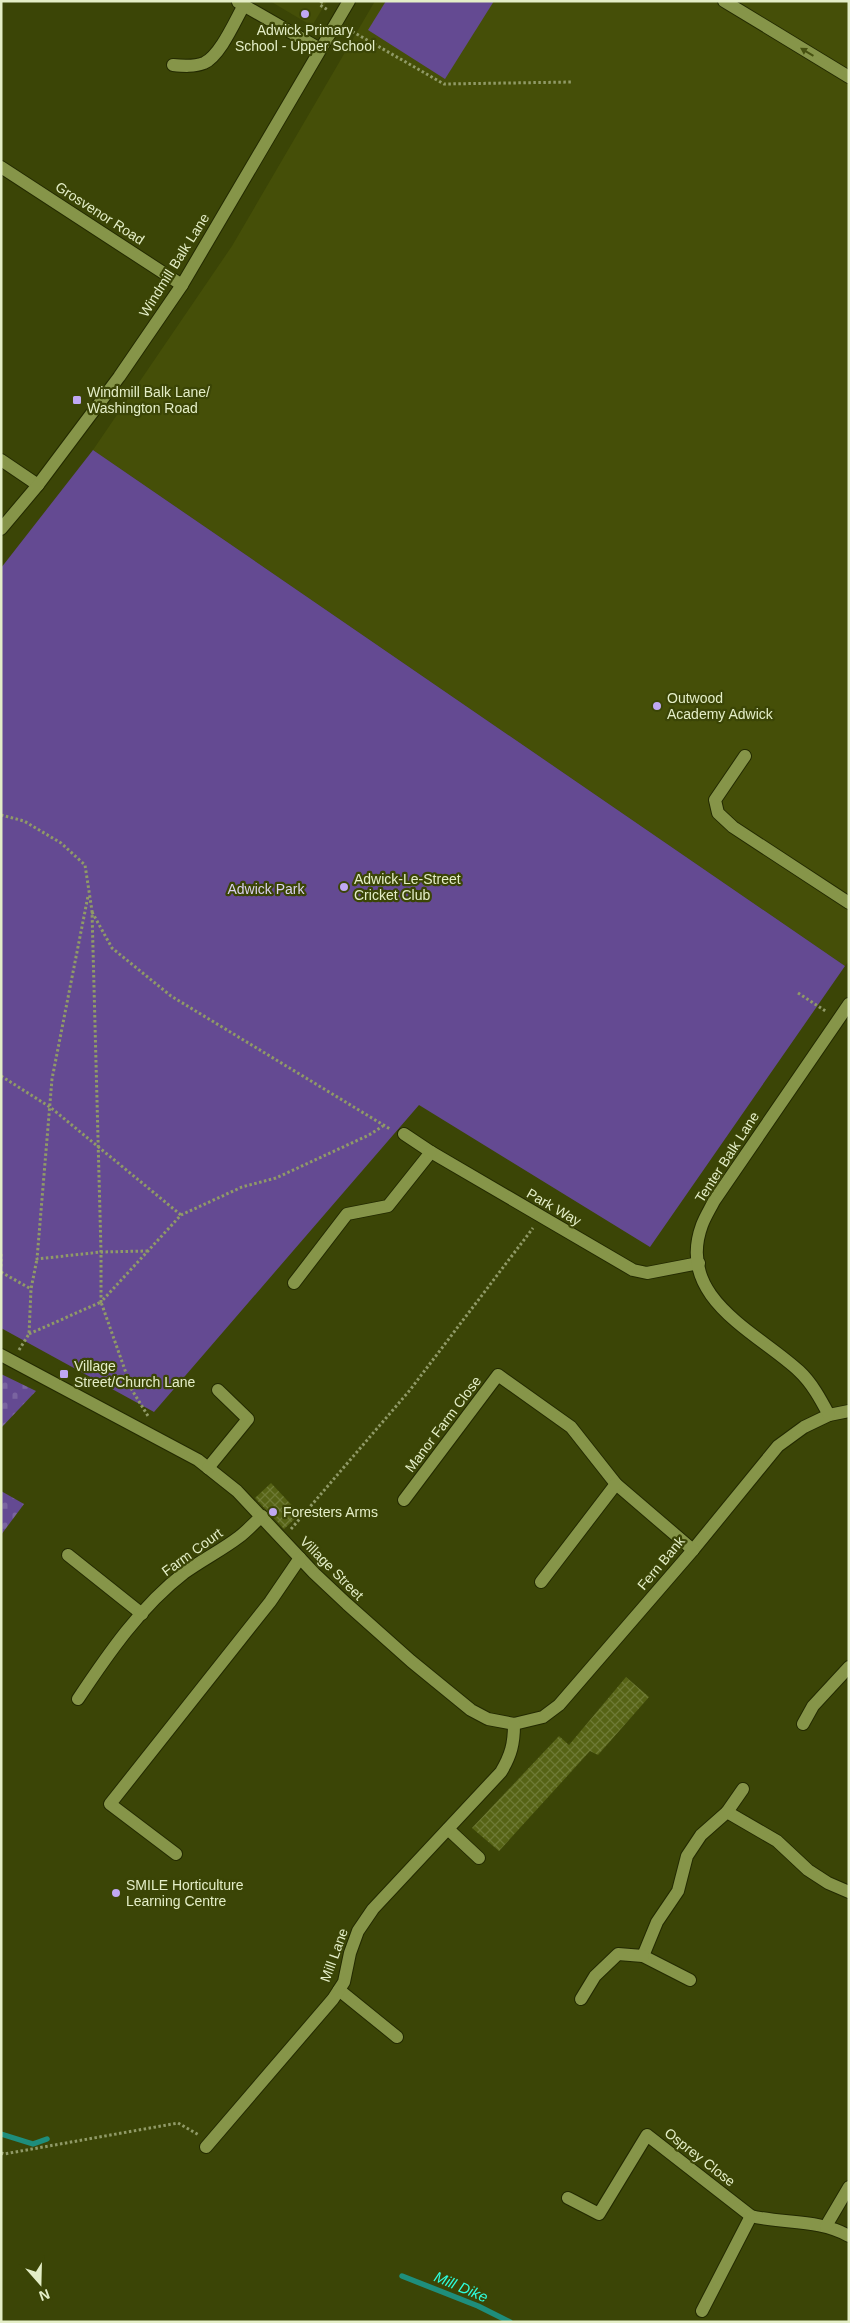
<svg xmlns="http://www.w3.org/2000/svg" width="850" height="2323" font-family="Arial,sans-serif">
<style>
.built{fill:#454f08}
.green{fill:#644a92}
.cemetery{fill:url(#cemetery-stones)}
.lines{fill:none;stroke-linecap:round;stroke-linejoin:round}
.stream{stroke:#1e8e7c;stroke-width:5.5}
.building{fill:url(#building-cross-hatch)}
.minor-casing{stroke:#232a01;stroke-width:14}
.path{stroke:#909a67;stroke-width:3;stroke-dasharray:2.5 2.5;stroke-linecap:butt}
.minor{stroke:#869549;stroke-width:12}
.oneway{fill:#465110}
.poi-dot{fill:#c0a8f3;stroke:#3b4506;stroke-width:2}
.labels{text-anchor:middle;stroke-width:4.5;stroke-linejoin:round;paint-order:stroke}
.poi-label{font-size:14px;fill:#e4eec7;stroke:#3b4506;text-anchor:start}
.street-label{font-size:14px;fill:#e4eec7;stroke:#3b4506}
.park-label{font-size:14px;fill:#d9d1ed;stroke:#3b4506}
.water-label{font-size:15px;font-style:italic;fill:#2efddd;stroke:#3b4506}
</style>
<defs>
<pattern id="cemetery-stones" width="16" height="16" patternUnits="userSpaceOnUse" patternTransform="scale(1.25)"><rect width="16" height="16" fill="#644a92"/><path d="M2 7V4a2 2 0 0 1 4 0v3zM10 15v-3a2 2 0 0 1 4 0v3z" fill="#7a64a0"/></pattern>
<pattern id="building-cross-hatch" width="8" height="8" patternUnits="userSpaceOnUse" patternTransform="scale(1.25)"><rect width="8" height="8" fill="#566315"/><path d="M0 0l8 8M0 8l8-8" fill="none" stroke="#6e7a36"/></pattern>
</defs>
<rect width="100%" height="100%" fill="#3b4506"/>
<g class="built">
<path d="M270,1H327L312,26Z"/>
<path d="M375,1H849V961L845,966L93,450L232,246Z"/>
</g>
<g class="green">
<path d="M386,1H494L445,79L368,30Z"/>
<path d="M93,450L845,966L650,1247L419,1105L154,1412L1,1328V568Z"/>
</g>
<g class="cemetery">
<path d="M1,1374L36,1391L1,1428Z"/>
<path d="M1,1491L24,1504L1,1535Z"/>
</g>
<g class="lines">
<g class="stream">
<path d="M1,2134L33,2144L47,2139"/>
<path d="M402,2276L478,2306L510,2322"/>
</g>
</g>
<g class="building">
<path d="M271,1483L300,1514L284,1529L255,1498Z"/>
<path d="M626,1677L649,1697L598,1755L590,1751L499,1851L472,1828L559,1736L569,1745Z"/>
</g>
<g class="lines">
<g class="minor-casing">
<g id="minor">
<path d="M724,1L849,77"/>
<path d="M238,2L320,49"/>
<path d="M173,65C183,66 194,67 204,63C220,56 235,21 244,5"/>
<path d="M1,167L182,285"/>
<path d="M1,460L38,485"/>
<path d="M1,529L38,485L119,377L182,285L349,1"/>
<path d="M745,756L715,800L718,813L733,827L849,903"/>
<path d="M404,1134L431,1152L633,1270L647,1273L699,1263"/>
<path d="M294,1283L347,1214L388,1206L431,1152"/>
<path d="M1,1355L198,1460L237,1491L314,1573L347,1604L411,1661L471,1710L488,1719L514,1724L543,1717L559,1705L693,1550L778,1446L804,1427L829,1415L849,1411"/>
<path d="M829,1415C821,1400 812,1383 799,1371C757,1332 675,1298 702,1225C705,1217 710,1209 714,1201L849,1004"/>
<path d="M208,1468L248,1419L218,1390"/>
<path d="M404,1500L498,1375L571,1427L616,1484L693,1550"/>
<path d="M68,1555L142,1614"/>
<path d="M541,1582L616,1484"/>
<path d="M78,1699C108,1654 141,1606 184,1573C202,1560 222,1550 239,1537C247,1531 254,1523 262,1516"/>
<path d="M803,1724L813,1706L849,1667"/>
<path d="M727,1812L743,1789"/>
<path d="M448,1829L479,1858"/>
<path d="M176,1854L110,1804L270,1602L300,1558"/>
<path d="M690,1980L643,1956L657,1922L678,1891L687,1856L701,1835L727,1812L777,1841L808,1870L828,1883L849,1892"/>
<path d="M339,1990L397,2037"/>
<path d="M581,1999L595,1976L618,1954L643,1956"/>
<path d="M206,2147L333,1999L344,1982L350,1953L358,1931L373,1909L501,1772C511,1755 514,1744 514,1724"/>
<path d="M568,2198L599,2214L647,2135L751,2216C783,2224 819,2219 849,2236"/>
<path d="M826,2226L849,2187"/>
<path d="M702,2311L751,2216"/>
</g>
</g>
<g class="path">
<path d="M322,1L320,5L328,10"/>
<path d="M348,29L444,84L573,82"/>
<path d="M1,815L24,821L61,843L85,865L92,911L101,1252L37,1259L52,1079L88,896"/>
<path d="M92,912L112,948L171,996L390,1129"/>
<path d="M798,993L827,1012"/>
<path d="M1,1076L50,1107L181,1215"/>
<path d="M148,1251L101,1252V1302L181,1215L242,1187L276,1178L369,1135L383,1126"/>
<path d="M1,1254V1267"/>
<path d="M1,1272L31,1289"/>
<path d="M29,1334L101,1302L132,1390L148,1416"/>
<path d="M19,1350L29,1334L31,1289L37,1259"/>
<path d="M291,1529L410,1390L533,1228"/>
<path d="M1,2153L4,2154L178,2123L199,2135"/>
</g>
<use href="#minor" class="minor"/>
</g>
<defs><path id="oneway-solid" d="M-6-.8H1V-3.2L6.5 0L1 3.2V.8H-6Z" transform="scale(1.25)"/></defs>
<use class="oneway" href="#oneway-solid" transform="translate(807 52) rotate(-149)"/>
<g class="poi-dot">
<circle cx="305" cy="14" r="5"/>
<rect x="72" y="395" width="10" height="10" rx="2.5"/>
<circle cx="657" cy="706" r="5"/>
<circle cx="344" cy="887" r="5"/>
<rect x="59" y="1369" width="10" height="10" rx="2.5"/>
<circle cx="273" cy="1512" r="5"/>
<circle cx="116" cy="1893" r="5"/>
</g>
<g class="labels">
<g class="poi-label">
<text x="305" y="35" text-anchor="middle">Adwick Primary<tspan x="305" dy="16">School - Upper School</tspan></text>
<text x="87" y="397">Windmill Balk Lane/<tspan x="87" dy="16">Washington Road</tspan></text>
<text x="667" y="703">Outwood<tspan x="667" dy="16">Academy Adwick</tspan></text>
<text x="354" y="884">Adwick-Le-Street<tspan x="354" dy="16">Cricket Club</tspan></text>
<text x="74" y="1371">Village<tspan x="74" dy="16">Street/Church Lane</tspan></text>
<text x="283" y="1517">Foresters Arms</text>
<text x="126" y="1890">SMILE Horticulture<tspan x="126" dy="16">Learning Centre</tspan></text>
</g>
<g class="street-label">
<text transform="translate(100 213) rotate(33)" y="5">Grosvenor Road</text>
<text transform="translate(174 265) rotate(-58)" y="5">Windmill Balk Lane</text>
<text transform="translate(727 1157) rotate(-57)" y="5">Tenter Balk Lane</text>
<text transform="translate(554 1207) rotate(30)" y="5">Park Way</text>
<text transform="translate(443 1424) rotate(-53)" y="5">Manor Farm Close</text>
<text transform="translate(192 1552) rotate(-36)" y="5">Farm Court</text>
<text transform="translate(661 1563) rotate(-50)" y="5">Fern Bank</text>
<text transform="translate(332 1568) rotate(45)" y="5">Village Street</text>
<text transform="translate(334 1955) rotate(-70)" y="5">Mill Lane</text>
<text transform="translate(700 2157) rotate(38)" y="5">Osprey Close</text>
</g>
<g class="park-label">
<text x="266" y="894">Adwick Park</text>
</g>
<g class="water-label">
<text transform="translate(461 2287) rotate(23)" y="5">Mill Dike</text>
</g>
</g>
<rect width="850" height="2323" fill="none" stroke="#e4eec7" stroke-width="5"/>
<g transform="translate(40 2283) rotate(160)" stroke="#3b4506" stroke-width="4" paint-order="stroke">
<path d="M0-4L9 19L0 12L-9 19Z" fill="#e4eec7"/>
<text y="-8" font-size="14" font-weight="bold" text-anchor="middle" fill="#e4eec7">N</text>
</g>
</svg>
